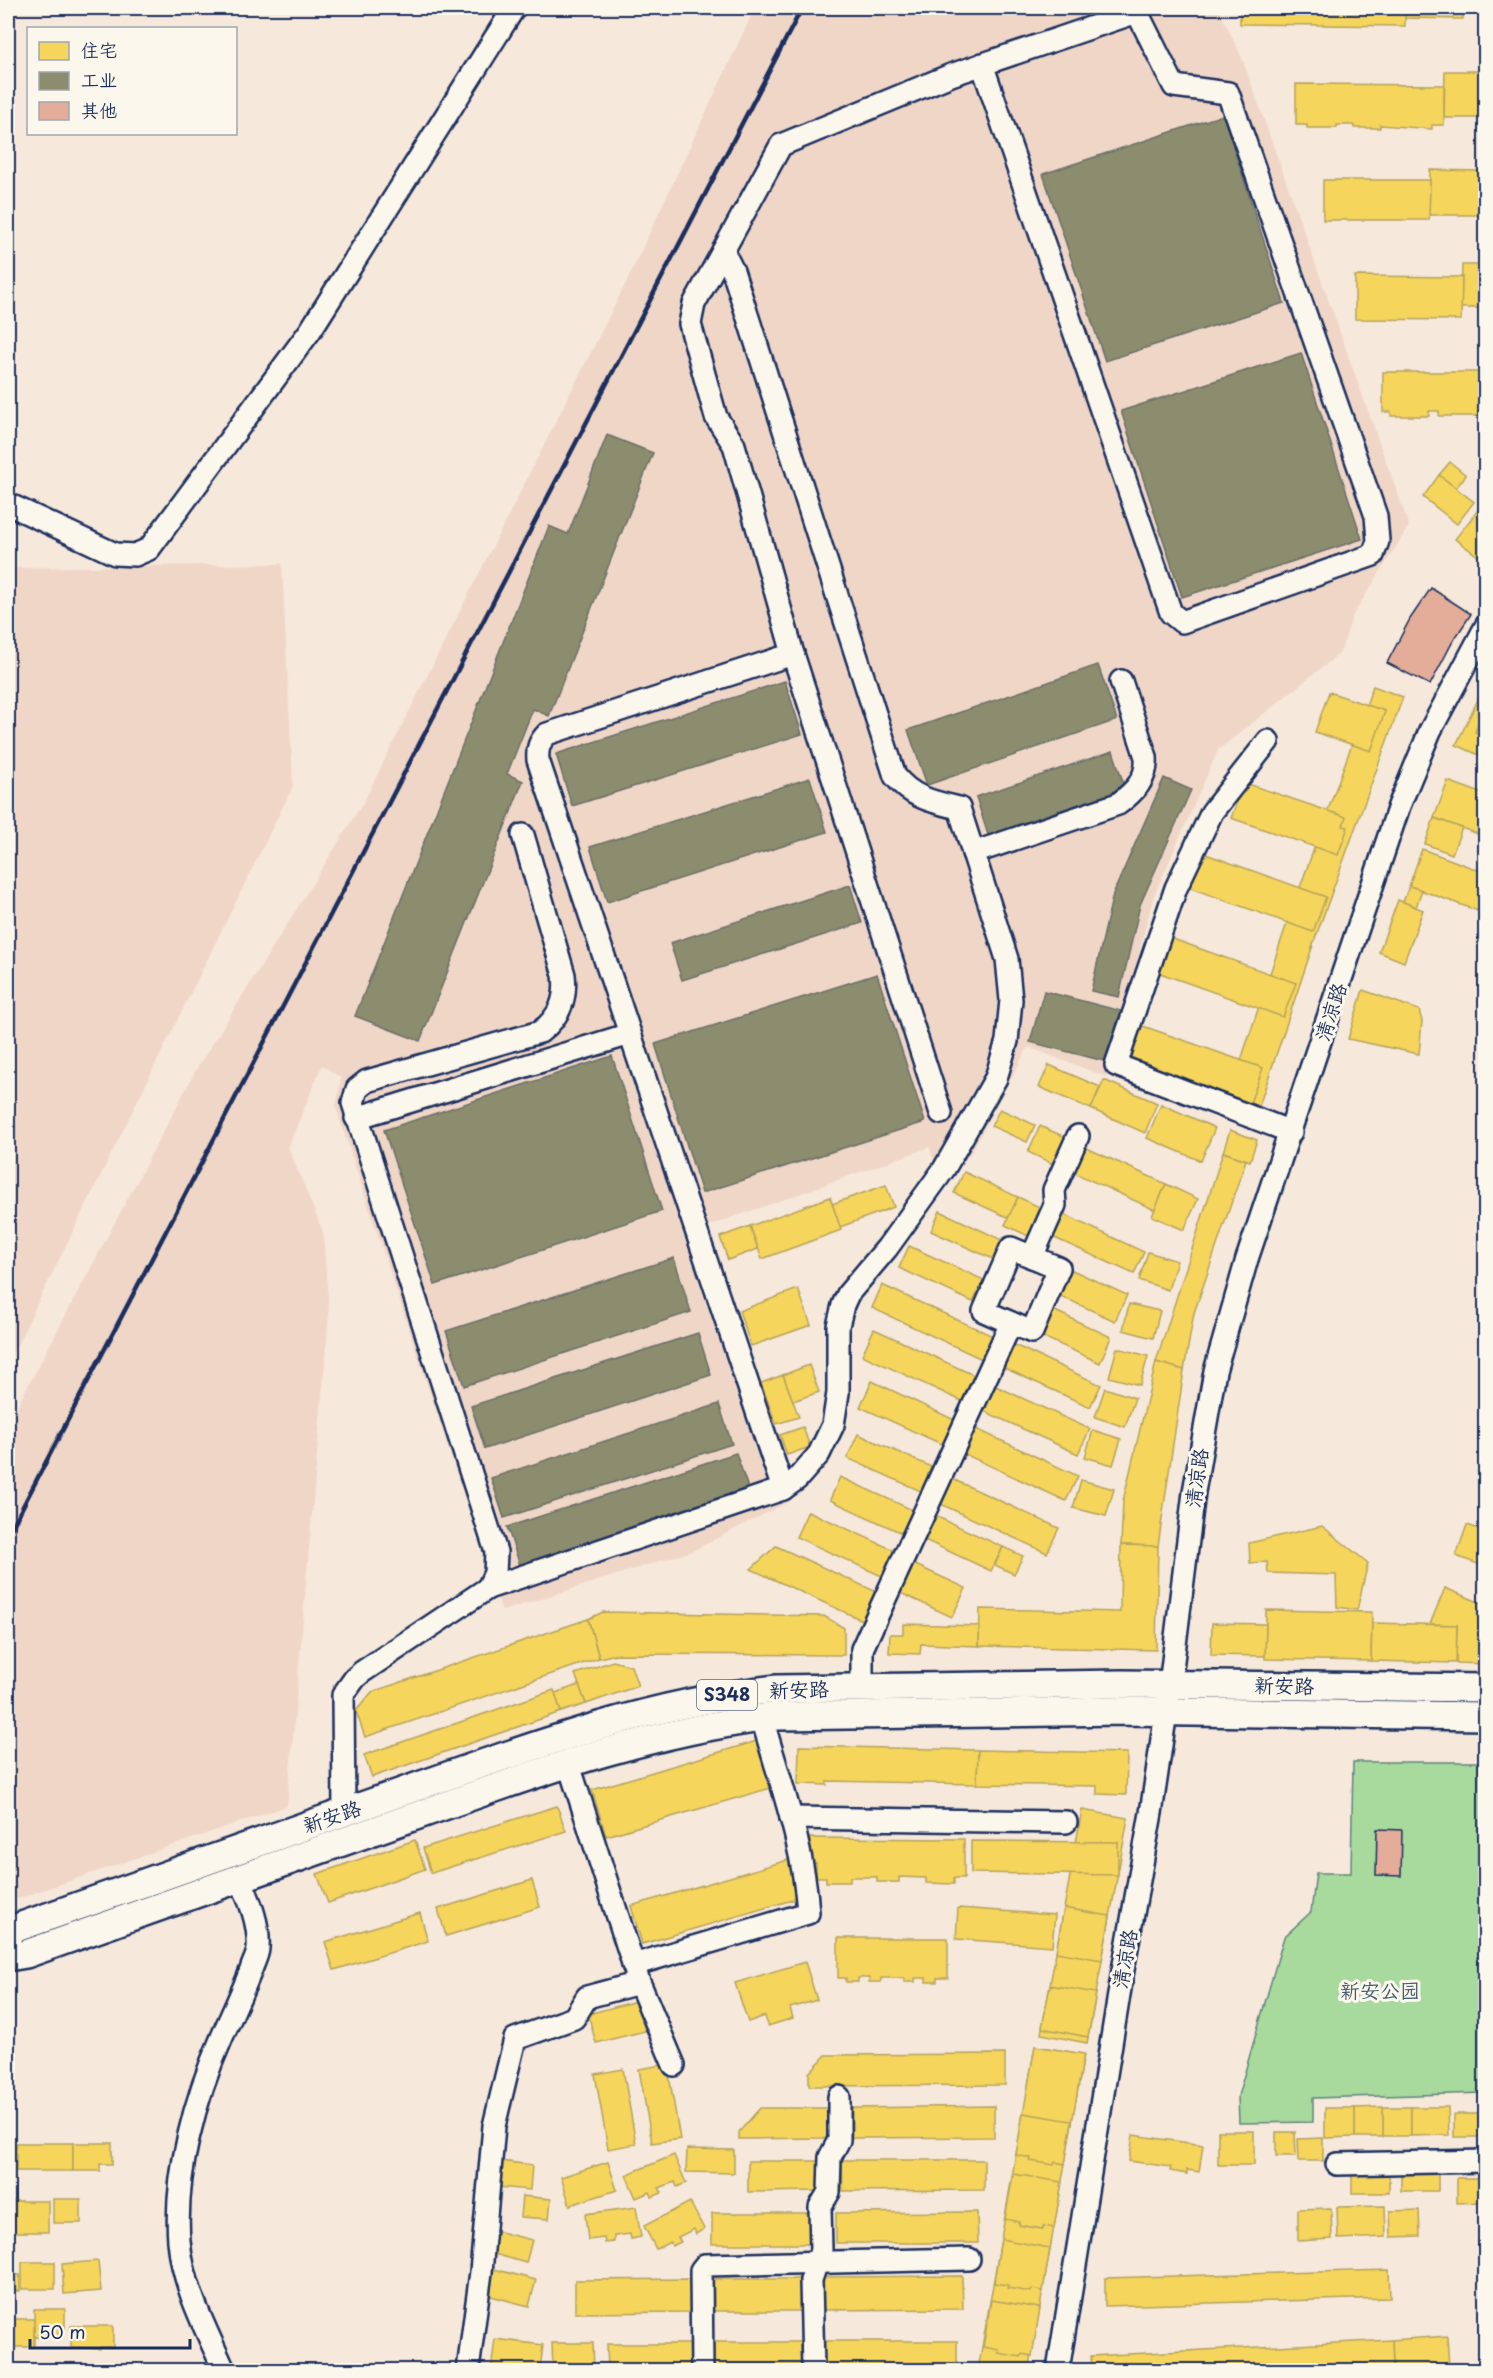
<svg xmlns="http://www.w3.org/2000/svg" width="1493" height="2378" font-family="'Playpen Sans','LXGW WenKai TC',sans-serif">
<style>
.built{fill:#f0d6c7}
.green{fill:#a7da9c;stroke:#61847d;stroke-width:1.5}
.homes{fill:#f6d55c;stroke:#b4a35d;stroke-width:1.5}
.industry{fill:#8c8c6e;stroke:#6a7069;stroke-width:1.5}
.building{fill:#e3ad99;stroke:#1b2f5e;stroke-width:1.5}
.lines{fill:none;stroke-linecap:round;stroke-linejoin:round}
.minor-casing{stroke:#1b2f5e;stroke-width:26}
.major-casing{stroke:#1b2f5e;stroke-width:32}
.minor{stroke:#fbf7ec;stroke-width:21}
.major{stroke:#fbf7ec;stroke-width:27}
.rail{stroke:#1b2f5e;stroke-width:4.5}
.labels{text-anchor:middle;stroke-width:6;stroke-linejoin:round;paint-order:stroke}
.shield{fill:#fbf7ec;stroke:#5e6b89;stroke-width:1.5}
.shield-label{font-size:18px;font-weight:bold;fill:#1b2f5e}
.street-label{font-size:20px;fill:#1b2f5e;stroke:#fbf7ec}
.park-label{font-size:20px;fill:#3e5a6e;stroke:#fbf7ec}
</style>
<rect width="100%" height="100%" fill="#f6e8db"/>
<filter id="ink" filterUnits="userSpaceOnUse"><feTurbulence type="fractalNoise" baseFrequency=".0167" numOctaves="2"/><feDisplacementMap in="SourceGraphic" scale="12" xChannelSelector="R" yChannelSelector="G"/><feConvolveMatrix kernelMatrix="1 2 1 2 8 2 1 2 1" color-interpolation-filters="sRGB"/></filter>
<g filter="url(#ink)">
<g class="built">
<path d="M755,8H1218L1242,58L1409,526L1353,615L1340,653L1218,750L1153,898L1107,1077L1028,1047L972,1151L952,1176L934,1164L930,1147L706,1227L789,1467L792,1500L692,1551L502,1611L336,1108L341,1078L322,1065L288,1147L323,1232L329,1314L287,1806L8,1902V1424L196,1070L363,803L626,283Z"/>
<path d="M282,564L293,786L8,1363V568Z"/>
</g>
<path class="green" d="M1353,1762H1485V2093L1313,2098V2122L1239,2123L1238,2096L1284,1937L1311,1912L1316,1873H1351Z"/>
<g class="homes">
<path d="M1240,8H1405V26L1240,24Z"/>
<path d="M1405,8H1463V19L1405,18Z"/>
<path d="M1445,71H1486V118H1444Z"/>
<path d="M1296,84L1444,85V125H1432V129L1380,125V128H1354V125H1337V128H1307V125H1296Z"/>
<path d="M1430,170L1481,171V215H1429Z"/>
<path d="M1323,180H1430L1429,220H1323Z"/>
<path d="M1462,265H1486V308H1461Z"/>
<path d="M1355,276L1462,277L1461,320L1355,319Z"/>
<path d="M1383,372H1486V411H1478V416H1439V411H1429V416H1391V412H1383Z"/>
<path d="M1450,462L1466,475L1456,488L1439,475Z"/>
<path d="M1439,475L1474,502L1457,524L1423,497Z"/>
<path d="M1486,500V562L1455,539Z"/>
<path d="M1486,683V746L1481,756L1456,745Z"/>
<path d="M1373,686L1403,697L1316,936L1258,1109L1228,1099L1286,926Z"/>
<path d="M1329,692L1385,711L1371,751L1315,732Z"/>
<path d="M1486,703V736L1475,732Z"/>
<path d="M1448,781L1486,795V837L1434,818Z"/>
<path d="M1248,784L1346,817L1343,826L1348,827L1338,855L1231,818L1241,791L1245,792Z"/>
<path d="M1434,818L1462,828L1452,854L1425,844Z"/>
<path d="M1422,849L1486,873V899L1481,912L1409,886Z"/>
<path d="M1200,852L1326,897L1313,932L1188,887Z"/>
<path d="M1409,886L1422,890L1416,907L1403,902Z"/>
<path d="M1398,900L1423,910L1404,962L1379,952Z"/>
<path d="M1170,938L1296,983L1283,1017L1157,972Z"/>
<path d="M1363,990L1419,1010L1422,1021L1419,1054L1348,1039Z"/>
<path d="M1140,1025L1263,1068L1250,1103L1128,1059Z"/>
<path d="M1049,1065L1100,1087L1091,1109L1039,1087Z"/>
<path d="M1104,1080L1157,1103L1145,1133L1091,1109Z"/>
<path d="M1161,1104L1215,1128L1201,1161L1147,1138Z"/>
<path d="M1000,1109L1035,1125L1027,1142L991,1126Z"/>
<path d="M1040,1126L1067,1138L1055,1165L1028,1152Z"/>
<path d="M1230,1130L1257,1140L1250,1161L1223,1152Z"/>
<path d="M1080,1145L1166,1184L1155,1210L1068,1170Z"/>
<path d="M1223,1152L1246,1160L1194,1313L1184,1370L1156,1362Z"/>
<path d="M964,1172L1018,1197L1009,1218L954,1193Z"/>
<path d="M1166,1184L1198,1199L1184,1230L1152,1216Z"/>
<path d="M886,1185L894,1207L840,1227L832,1204Z"/>
<path d="M830,1197L841,1230L762,1259L750,1226Z"/>
<path d="M1018,1197L1048,1211L1035,1239L1005,1225Z"/>
<path d="M940,1211L1002,1240L993,1259L931,1231Z"/>
<path d="M1056,1211L1144,1252L1134,1274L1046,1234Z"/>
<path d="M750,1226L758,1249L728,1260L720,1237Z"/>
<path d="M909,1246L984,1280L973,1302L899,1268Z"/>
<path d="M1148,1252L1177,1261L1168,1290L1139,1280Z"/>
<path d="M1070,1269L1127,1295L1115,1321L1058,1295Z"/>
<path d="M882,1285L995,1337L984,1360L872,1308Z"/>
<path d="M798,1289L811,1325L751,1346L739,1311Z"/>
<path d="M1129,1304L1160,1311L1153,1338L1123,1330Z"/>
<path d="M1053,1310L1111,1337L1100,1363L1041,1336Z"/>
<path d="M874,1329L978,1377L966,1403L862,1355Z"/>
<path d="M1010,1343L1101,1385L1090,1407L1000,1366Z"/>
<path d="M1117,1348L1148,1356L1140,1385L1109,1377Z"/>
<path d="M1156,1362L1184,1370L1158,1546L1121,1545L1123,1501Z"/>
<path d="M809,1365L819,1392L793,1401L783,1375Z"/>
<path d="M783,1375L799,1417L776,1424L761,1383Z"/>
<path d="M872,1381L959,1422L948,1447L860,1407Z"/>
<path d="M989,1383L1090,1429L1078,1454L977,1408Z"/>
<path d="M1105,1388L1135,1398L1125,1427L1095,1417Z"/>
<path d="M803,1427L810,1447L787,1455L780,1435Z"/>
<path d="M972,1427L1078,1476L1066,1501L960,1452Z"/>
<path d="M1093,1430L1121,1439L1113,1465L1085,1457Z"/>
<path d="M858,1434L936,1469L925,1493L847,1458Z"/>
<path d="M840,1477L917,1512L906,1535L830,1500Z"/>
<path d="M948,1477L1059,1528L1047,1553L936,1502Z"/>
<path d="M1081,1480L1114,1489L1106,1516L1073,1508Z"/>
<path d="M808,1511L898,1552L886,1578L796,1537Z"/>
<path d="M929,1513L1003,1547L991,1571L918,1537Z"/>
<path d="M1467,1525L1486,1531V1567L1456,1556Z"/>
<path d="M1322,1526L1368,1563L1357,1610L1337,1607L1336,1575L1268,1573L1267,1562L1250,1563L1249,1543Z"/>
<path d="M1121,1545L1158,1546L1156,1650L979,1646L980,1609L1120,1612Z"/>
<path d="M776,1546L879,1593L866,1622L751,1569Z"/>
<path d="M1003,1547L1023,1556L1014,1574L995,1565Z"/>
<path d="M909,1562L966,1588L952,1617L896,1591Z"/>
<path d="M1445,1588L1486,1605V1664L1456,1663L1457,1625L1430,1624Z"/>
<path d="M1266,1610L1372,1612L1371,1661L1265,1659Z"/>
<path d="M603,1612L824,1616L844,1628V1655L616,1654L599,1658L588,1619Z"/>
<path d="M588,1619L599,1658L365,1737L356,1711L372,1692Z"/>
<path d="M1212,1623L1266,1624L1265,1656L1211,1655Z"/>
<path d="M1372,1623L1457,1625L1456,1663L1371,1661Z"/>
<path d="M903,1624L979,1626V1646L921,1644L920,1654L889,1653L890,1634H903Z"/>
<path d="M613,1661L631,1666L638,1686L586,1704L575,1674Z"/>
<path d="M579,1685L586,1704L561,1712L555,1693Z"/>
<path d="M554,1690L561,1712L372,1777L364,1755Z"/>
<path d="M757,1741L771,1788L606,1836L592,1790Z"/>
<path d="M799,1746L978,1750L977,1784L827,1781V1785L798,1784Z"/>
<path d="M978,1750L1127,1753L1126,1795L1097,1794V1786L977,1784Z"/>
<path d="M557,1806L566,1831L431,1873L423,1848Z"/>
<path d="M1082,1810L1128,1818L1087,2043L1041,2034Z"/>
<path d="M810,1838L964,1839V1878H954V1884L926,1883V1878L899,1877V1882H877V1877H850V1882H826V1877H816V1863H810Z"/>
<path d="M415,1840L425,1869L328,1903L317,1874Z"/>
<path d="M971,1841L1118,1842V1875L971,1873Z"/>
<path d="M788,1860L799,1898L642,1944L631,1906Z"/>
<path d="M532,1880L540,1907L446,1936L438,1909Z"/>
<path d="M958,1908L1055,1915L1052,1946L956,1939Z"/>
<path d="M1064,1908L1110,1916L1102,1960L1056,1952Z"/>
<path d="M420,1913L428,1941L334,1970L325,1942Z"/>
<path d="M838,1938H948V1978H937V1982H926V1978H915V1982H904V1978H881V1982H869V1978H858V1982H846V1978H838Z"/>
<path d="M805,1962L817,2000L790,2008L793,2018L768,2026L765,2016L748,2022L735,1983Z"/>
<path d="M1050,1985L1096,1993L1088,2037L1042,2028Z"/>
<path d="M637,2001L645,2031L596,2043L588,2014Z"/>
<path d="M1035,2046L1084,2054L1076,2100L1061,2098L1060,2102L1038,2098L1039,2094L1027,2092Z"/>
<path d="M1035,2046L1084,2054L1040,2307L1028,2370H978Z"/>
<path d="M1005,2054V2085L809,2086V2073L826,2055Z"/>
<path d="M667,2064L680,2139L652,2143L639,2069Z"/>
<path d="M623,2069L636,2144L608,2149L595,2074Z"/>
<path d="M994,2106V2137L852,2138V2108Z"/>
<rect x="1383" y="2107" width="28" height="29"/>
<path d="M1383,2107V2137H1355V2108Z"/>
<path d="M1411,2107H1448L1449,2135L1411,2136Z"/>
<path d="M760,2108H828V2138L739,2139V2132Z"/>
<path d="M1325,2108H1355V2137L1325,2138Z"/>
<path d="M1023,2113L1072,2121L1065,2164L1055,2162L1054,2165L1030,2161L1031,2158L1016,2155Z"/>
<rect x="1454" y="2114" width="32" height="23"/>
<rect x="1218" y="2131" width="36" height="34"/>
<path d="M1276,2132H1295L1296,2156H1276Z"/>
<path d="M1133,2135L1203,2145L1199,2172L1187,2170V2174L1170,2171L1171,2167L1129,2161Z"/>
<path d="M1323,2138V2161H1299L1298,2139Z"/>
<rect x="8" y="2143" width="4" height="37"/>
<rect x="16" y="2143" width="57" height="28"/>
<path d="M73,2143H112V2164H100V2171H73Z"/>
<path d="M687,2149L734,2150V2173L686,2172Z"/>
<path d="M674,2155L686,2183L677,2187L675,2182L659,2188L662,2193L652,2197L650,2192L636,2198L626,2175Z"/>
<path d="M842,2160H984V2190L843,2191Z"/>
<path d="M500,2161L532,2165L530,2190L497,2187Z"/>
<path d="M748,2161H819V2191L748,2192Z"/>
<path d="M608,2162L617,2190L570,2205L561,2177Z"/>
<path d="M1352,2168L1389,2169V2193H1352Z"/>
<rect x="1401" y="2169" width="37" height="22"/>
<path d="M1013,2174L1062,2182L1054,2228L1043,2226V2229L1019,2225V2222L1005,2219Z"/>
<path d="M1457,2178H1486V2202L1457,2203Z"/>
<path d="M522,2196L551,2199L549,2219L520,2217Z"/>
<rect x="53" y="2199" width="28" height="24"/>
<rect x="8" y="2200" width="4" height="35"/>
<rect x="15" y="2201" width="33" height="31"/>
<path d="M690,2202L704,2229L696,2234L694,2229L678,2237L681,2242L672,2246L670,2242L656,2249L644,2226Z"/>
<path d="M1385,2206L1386,2237L1338,2239L1337,2207Z"/>
<path d="M636,2207L641,2237L631,2239L630,2234L614,2236V2242L605,2243L604,2238L588,2240L585,2214Z"/>
<path d="M1331,2208L1332,2239L1298,2241V2209Z"/>
<path d="M1419,2210L1420,2236L1391,2237L1390,2211Z"/>
<path d="M977,2212L978,2243H836V2213Z"/>
<rect x="712" y="2213" width="98" height="31"/>
<path d="M492,2230L532,2240L526,2263L487,2252Z"/>
<path d="M1001,2239L1050,2248L1043,2291L1032,2289L1031,2292L1007,2288L1008,2285L994,2283Z"/>
<path d="M8,2254H13L14,2275H20V2291H14V2301H8Z"/>
<path d="M98,2261L101,2291L64,2294L62,2264Z"/>
<rect x="22" y="2262" width="33" height="27"/>
<path d="M490,2268L536,2280L529,2306L483,2294Z"/>
<path d="M1389,2270L1390,2298L1105,2306V2278Z"/>
<path d="M962,2276L963,2309L820,2310L819,2277Z"/>
<path d="M694,2279V2312L575,2313V2280Z"/>
<path d="M711,2279H801L802,2311H711Z"/>
<path d="M991,2300L1040,2308L1032,2356L1022,2354L1021,2357L998,2353L999,2350L983,2347Z"/>
<path d="M8,2307H11L12,2359H8Z"/>
<path d="M34,2309H65V2328H59V2337H34Z"/>
<path d="M11,2319H34V2347H12Z"/>
<path d="M71,2326H113V2347H100V2349L71,2347Z"/>
<path d="M1447,2336L1449,2367L1393,2370L1392,2340Z"/>
<path d="M495,2339L543,2345L540,2370H491Z"/>
<path d="M1392,2340L1393,2370H1092L1091,2356Z"/>
<path d="M818,2341H957V2370H819Z"/>
<path d="M711,2342H804L805,2370H711Z"/>
<path d="M552,2343H593L594,2370H553Z"/>
<path d="M607,2344H695V2370H608Z"/>
<rect x="12" y="2368" width="31" height="2"/>
<rect x="50" y="2369" width="84" height="1"/>
</g>
<g class="industry">
<path d="M1223,115L1284,303L1105,361L1043,174Z"/>
<path d="M1301,353L1362,539L1182,597L1121,411Z"/>
<path d="M607,435L653,453L549,716L533,709L507,774L523,781L420,1041L355,1016L549,526L568,534Z"/>
<path d="M1098,665L1117,720L927,785L908,730Z"/>
<path d="M785,681L802,734L572,806L556,754Z"/>
<path d="M1113,751L1126,791L989,838L976,797Z"/>
<path d="M810,778L827,832L607,902L590,847Z"/>
<path d="M1164,778L1191,790L1140,905L1119,997L1091,991L1113,894Z"/>
<path d="M850,885L862,923L682,980L670,943Z"/>
<path d="M877,974L925,1122L702,1193L655,1044Z"/>
<path d="M1044,991L1121,1011L1108,1062L1030,1042Z"/>
<path d="M612,1056L662,1211L435,1285L384,1130Z"/>
<path d="M674,1258L691,1312L464,1386L446,1331Z"/>
<path d="M698,1333L711,1375L485,1449L471,1406Z"/>
<path d="M719,1404L732,1444L504,1518L491,1478Z"/>
<path d="M736,1453L749,1491L520,1565L507,1527Z"/>
</g>
<g class="building">
<path d="M1431,588L1471,614L1452,643L1430,685L1387,663L1410,619Z"/>
<path d="M1377,1829L1402,1830L1401,1876L1376,1875Z"/>
</g>
<g class="lines">
<g class="minor-casing">
<g id="minor">
<path d="M8,504L115,554L135,555L149,549L310,331L514,8"/>
<path d="M1268,741L1212,812L1176,888L1116,1065L1291,1132"/>
<path d="M973,853L1118,804C1134,792 1148,779 1146,757L1121,681"/>
<path d="M941,1113L793,654L734,445L716,417L690,324L694,304L781,145L951,75L1137,12L1174,86L1228,93L1376,516L1378,541L1373,555L1182,622L1171,613L982,64"/>
<path d="M356,1118L630,1034"/>
<path d="M1011,1248L1059,1268L1032,1332L984,1311Z"/>
<path d="M1032,1257L1055,1205L1054,1190L1078,1136"/>
<path d="M783,1489L538,760C537,749 539,742 547,734L793,654"/>
<path d="M488,1588L495,1573L496,1552L353,1103L357,1089L367,1081L540,1032C560,1017 567,999 564,975L523,835"/>
<path d="M862,1688V1649L1011,1323"/>
<path d="M569,1765L639,1982L674,2065"/>
<path d="M344,1812L343,1695L355,1678L362,1672L488,1588L783,1489L797,1479L819,1454L833,1425L838,1393V1326L843,1305L848,1294L887,1248L944,1169L996,1078L1007,1041L1011,1000L1007,959L959,808C933,802 912,798 895,776L733,271L723,251"/>
<path d="M791,1818L1066,1822"/>
<path d="M633,1965L808,1913C804,1846 780,1782 762,1718"/>
<path d="M1337,2164L1486,2161"/>
<path d="M224,2370C206,2329 183,2287 179,2241C174,2174 195,2098 222,2037C232,2014 242,1993 251,1970C253,1963 258,1955 258,1948C260,1925 249,1899 240,1878"/>
<path d="M468,2370L481,2272L494,2126L515,2039L574,2018L587,1997L639,1983"/>
<path d="M702,2370L701,2270L705,2265L969,2259"/>
<path d="M813,2370L811,2280L821,2250L820,2207L829,2192L830,2157L839,2140V2097"/>
<path d="M1058,2370L1123,1970L1151,1813L1170,1685L1194,1492L1215,1371L1247,1259L1399,806L1430,731L1486,626"/>
</g>
</g>
<g class="major-casing">
<g id="major">
<path d="M8,1934L16,1928C145,1883 273,1837 402,1792C524,1749 647,1703 777,1689L1121,1684L1486,1688"/>
<path d="M8,1957L26,1954C153,1909 280,1864 407,1819C528,1776 650,1730 778,1716L1121,1711L1486,1716"/>
</g>
</g>
<use href="#minor" class="minor"/>
<use href="#major" class="major"/>
<path class="rail" d="M8,1535L802,8"/>
</g>
</g>
<g class="labels">
<rect class="shield" x="697" y="1680" width="60" height="30" rx="4.5"/>
<g class="shield-label">
<text x="727" y="1701">S348</text>
</g>
<g class="street-label">
<text transform="translate(1331 1012) rotate(-72)" y="7">清凉路</text>
<text transform="translate(1197 1478) rotate(-82)" y="7">清凉路</text>
<text transform="translate(1284 1686) rotate(1)" y="7">新安路</text>
<text transform="translate(799 1690) rotate(-2)" y="7">新安路</text>
<text transform="translate(332 1817) rotate(-19)" y="7">新安路</text>
<text transform="translate(1125 1959) rotate(-80)" y="7">清凉路</text>
</g>
<g class="park-label">
<text x="1380" y="1998">新安公园</text>
</g>
</g>
<rect width="1493" height="2378" fill="none" stroke="#fbf7ec" stroke-width="30"/>
<rect x="15" y="15" width="1463" height="2348" fill="none" stroke="#1b2f5e" stroke-width="2" filter="url(#ink)"/>
<rect x="27" y="27" width="210" height="108" fill="#fbf7ec" stroke="#a1a7b3" stroke-width="1.5"/>
<rect x="39" y="42" width="30" height="18" fill="#f6d55c" stroke="#a1a7b3" stroke-width="1.5"/>
<text x="81" y="57" font-size="18" fill="#1b2f5e">住宅</text>
<rect x="39" y="72" width="30" height="18" fill="#8c8c6e" stroke="#a1a7b3" stroke-width="1.5"/>
<text x="81" y="87" font-size="18" fill="#1b2f5e">工业</text>
<rect x="39" y="102" width="30" height="18" fill="#e3ad99" stroke="#a1a7b3" stroke-width="1.5"/>
<text x="81" y="117" font-size="18" fill="#1b2f5e">其他</text>
<path d="M30 2339v9h160v-9" fill="none" stroke="#1b2f5e" stroke-width="3"/>
<text x="39" y="2339" font-size="18" fill="#1b2f5e" stroke="#fbf7ec" stroke-width="4.5" paint-order="stroke">50 m</text>
</svg>
